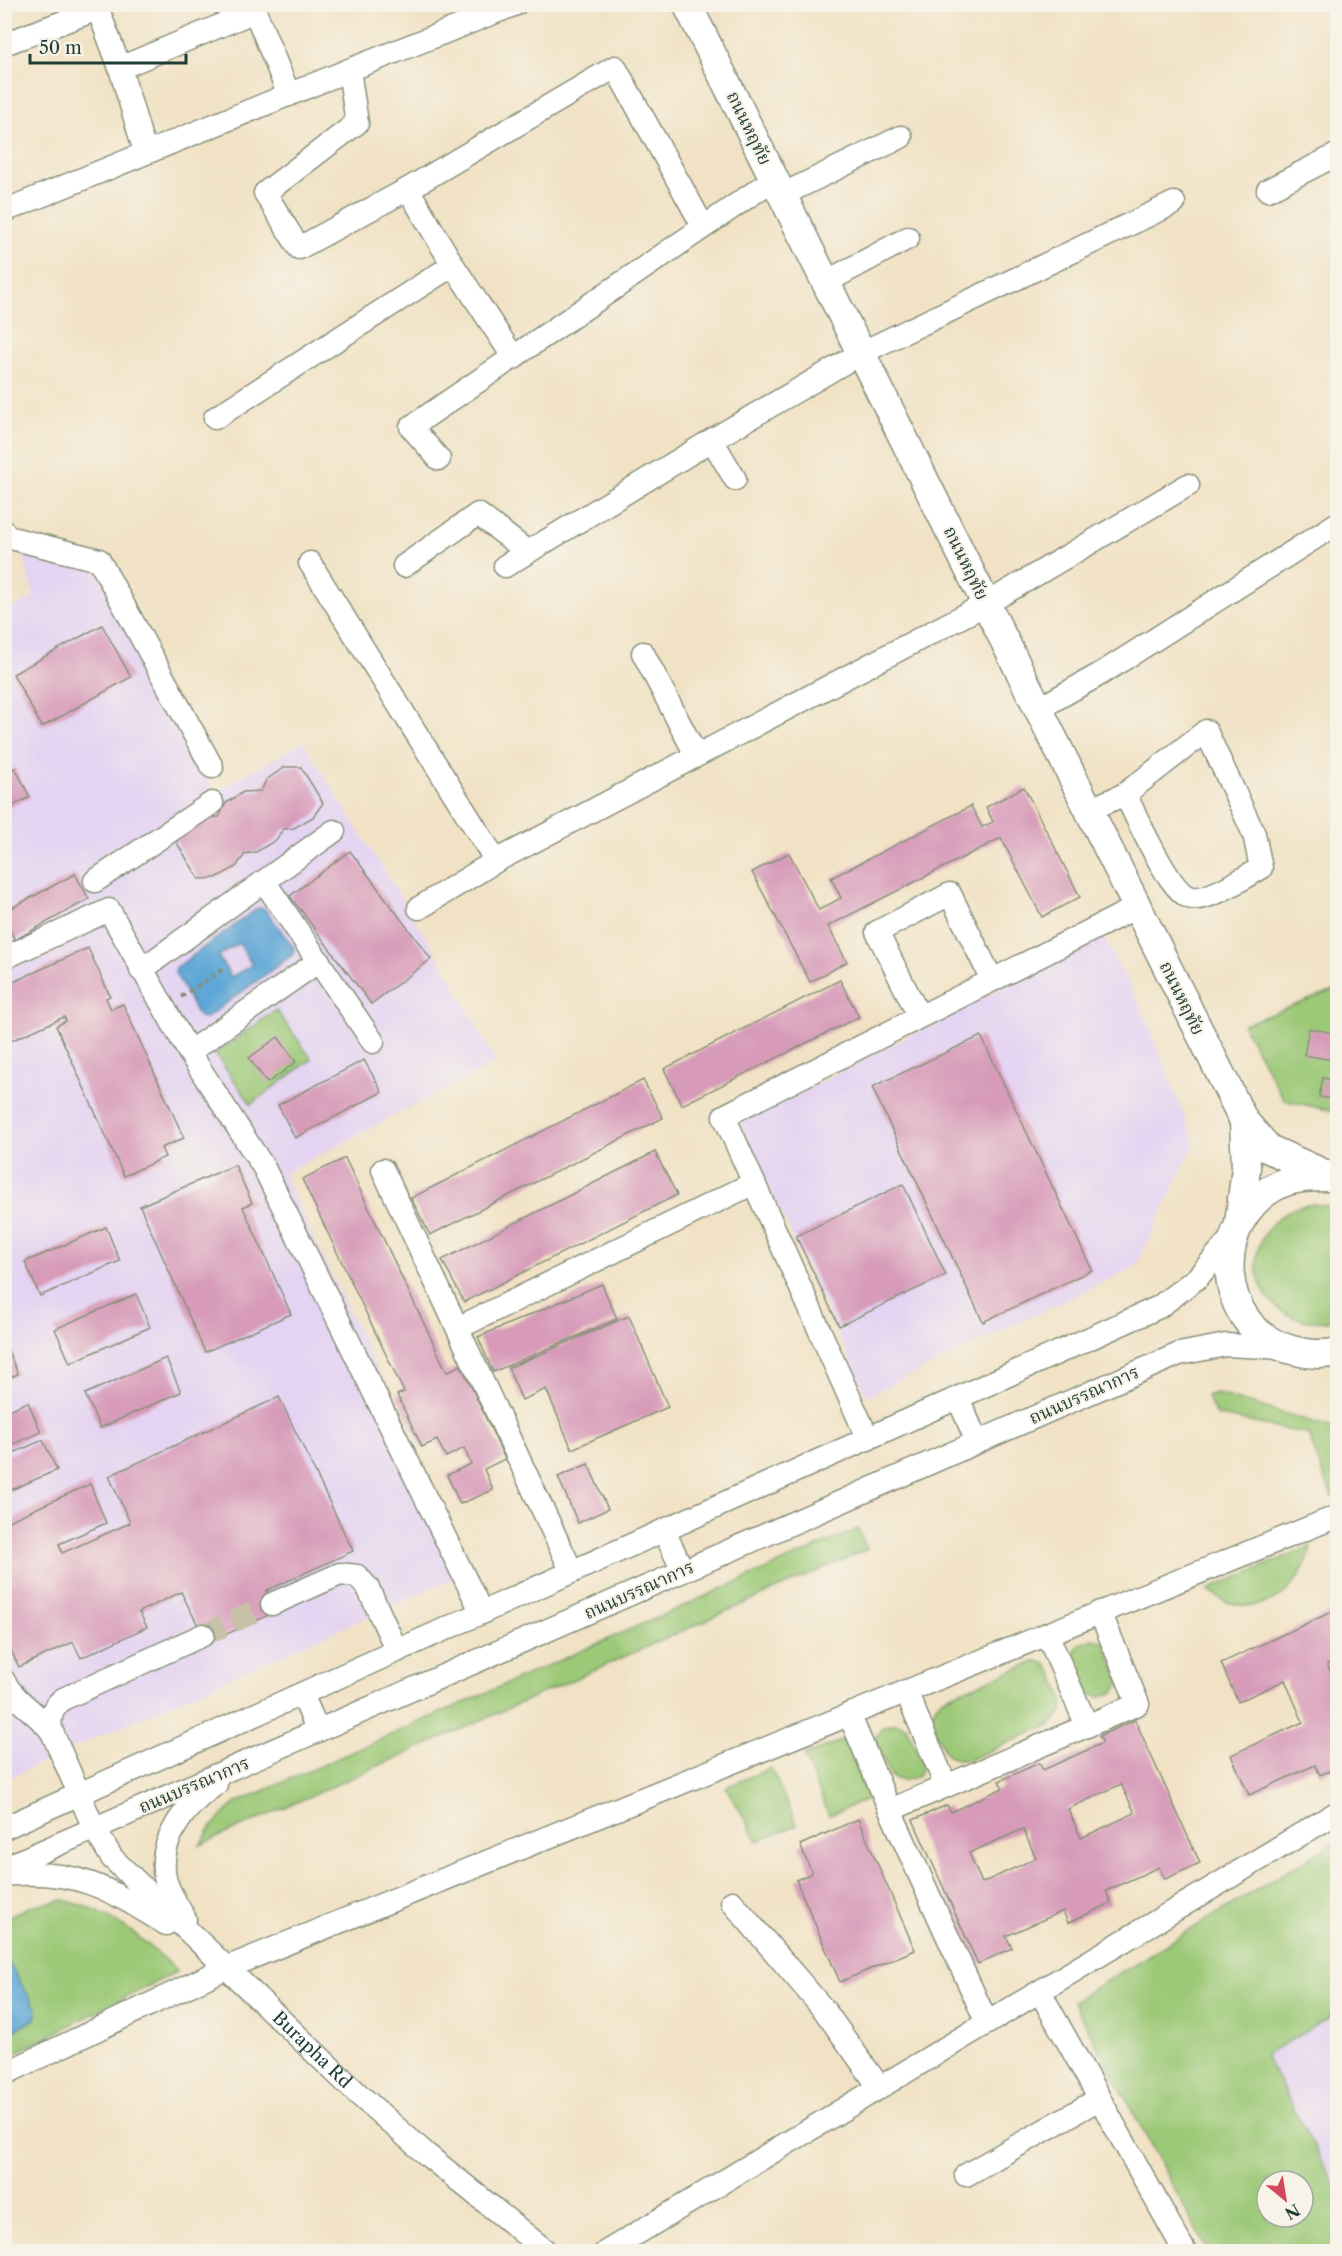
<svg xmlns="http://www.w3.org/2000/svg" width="1342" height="2256" font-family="'Libre Caslon Text','Noto Serif Thai',serif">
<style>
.built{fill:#e4d3f2}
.green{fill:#9cc977;stroke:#5e8356;stroke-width:1.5;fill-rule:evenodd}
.water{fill:#5ea7d6;stroke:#3e7285;stroke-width:1.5;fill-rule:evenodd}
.building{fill:#d79bb9;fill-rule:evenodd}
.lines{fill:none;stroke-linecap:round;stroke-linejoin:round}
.minor-tunnel{stroke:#c7c1a8;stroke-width:22;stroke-dasharray:22 11;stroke-linecap:butt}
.minor-casing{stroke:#88907c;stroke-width:25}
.major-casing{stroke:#88907c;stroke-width:31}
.path{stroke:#88907c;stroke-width:4;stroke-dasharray:4.5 4.5;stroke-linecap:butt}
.minor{stroke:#fff;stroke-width:22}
.major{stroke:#fff;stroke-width:28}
.labels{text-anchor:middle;stroke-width:4.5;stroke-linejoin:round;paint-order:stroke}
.street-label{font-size:18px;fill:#1f3d34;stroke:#f7f3e8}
</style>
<rect width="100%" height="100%" fill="#f7f3e8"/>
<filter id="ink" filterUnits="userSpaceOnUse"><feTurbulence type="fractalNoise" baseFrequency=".0167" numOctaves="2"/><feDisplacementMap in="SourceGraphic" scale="12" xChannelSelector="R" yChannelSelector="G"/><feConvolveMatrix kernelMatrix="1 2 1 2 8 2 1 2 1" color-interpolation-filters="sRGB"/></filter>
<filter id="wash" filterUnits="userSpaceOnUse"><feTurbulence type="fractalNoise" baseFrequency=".008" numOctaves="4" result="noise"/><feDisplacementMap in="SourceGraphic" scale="24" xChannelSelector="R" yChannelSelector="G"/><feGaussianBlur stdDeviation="1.35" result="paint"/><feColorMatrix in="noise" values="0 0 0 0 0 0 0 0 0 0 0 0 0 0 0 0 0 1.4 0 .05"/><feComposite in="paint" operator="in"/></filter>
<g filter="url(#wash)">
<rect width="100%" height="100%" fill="#f1e2c5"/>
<g class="built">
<path d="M23,553L96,569L215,793L303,742L449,974L496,1062L283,1174L473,1570L54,1756L8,1779L5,1774L4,612L34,597Z"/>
<path d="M1102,935L1141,1007L1195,1143L1136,1266L867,1396L740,1124Z"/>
<path d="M1337,2013V2190L1264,2055Z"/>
</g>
<g class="green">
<path d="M1337,989V1112L1284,1100L1243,1025Z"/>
<path d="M276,1010L312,1059L251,1104L215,1054Z"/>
<path d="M1313,1204L1337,1208V1319C1261,1338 1225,1245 1291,1210C1298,1206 1306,1206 1313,1204Z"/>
<path d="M1215,1393L1337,1429V1495L1332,1497L1308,1434L1216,1415L1207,1396Z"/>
<path d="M858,1529L867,1549L200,1845L213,1825L236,1803Z"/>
<path d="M1311,1546C1301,1587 1273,1616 1227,1602C1220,1600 1214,1594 1207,1590Z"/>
<path d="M1093,1639L1104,1642L1120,1681L1115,1692L1100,1697L1089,1694L1073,1655L1079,1644Z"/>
<path d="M1037,1661C1041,1662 1044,1662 1046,1665C1053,1670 1066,1702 1063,1710C1061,1716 1055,1721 1050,1725L968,1760H960L951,1757L944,1751L932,1723V1714L936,1705L943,1698Z"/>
<path d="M896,1723L906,1726L923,1765L918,1776L902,1781L891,1777L875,1739L881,1728Z"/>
<path d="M845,1739L869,1799L829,1815L804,1756Z"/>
<path d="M771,1768L797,1825L758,1841L726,1787Z"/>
<path d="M1337,1841V2013L1265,2055L1337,2190V2251H1208L1073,2001ZM1267,2181H1303V2217H1267Z"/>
<path d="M64,1900C115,1913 141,1938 178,1971L5,2058V1918L34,1905Z"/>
</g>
<g class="water">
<path d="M258,908H264L294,948L293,954L206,1018L199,1017L175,973L176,968ZM239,943L252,965L231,977L218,956Z"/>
<path d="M4,1955L37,2010L35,2019L5,2036Z"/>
</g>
<g id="blocks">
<g class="building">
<path d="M102,625L131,677L42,727L13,674Z"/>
<path d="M285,767H301L323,803L313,817L294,828L283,829L276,840L256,852L245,854L236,867L216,878L199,879L177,843L184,830L202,818L219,817L226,803L243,792L261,791L266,780Z"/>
<path d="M15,768L30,797L4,810V773Z"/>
<path d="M1024,787L1080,897L1042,917L1001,838L828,926L847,962L810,982L752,872L789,853L819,910L841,898L831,878L971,806L982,827L993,822L986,807Z"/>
<path d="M350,851L431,959L371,1004L290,896Z"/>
<path d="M75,874L89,899L15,940L4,921V912Z"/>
<path d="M88,948L110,996L106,998L111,1009L123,1004L184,1138L161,1148L165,1157L124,1176L56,1026L66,1021L64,1017L4,1044V986Z"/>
<path d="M840,980L859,1017L682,1105L664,1069Z"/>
<path d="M1309,1028L1338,1034V1061L1304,1055Z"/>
<path d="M981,1036L1092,1270L983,1322L872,1087Z"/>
<path d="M278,1037L296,1062L267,1083L249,1058Z"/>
<path d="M364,1060L382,1092L295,1138L278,1105Z"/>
<path d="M1323,1078L1338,1081V1100L1319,1097Z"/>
<path d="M643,1080L663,1118L430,1235L411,1198Z"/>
<path d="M655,1152L677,1195L464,1302L442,1260Z"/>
<path d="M345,1158L447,1372L461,1365L505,1459L484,1469L493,1490L460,1504L447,1475L471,1464L464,1448L446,1457L437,1440L422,1447L397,1395L404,1392L302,1179Z"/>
<path d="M235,1165L252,1203L243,1207L291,1314L205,1352L140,1206Z"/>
<path d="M903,1184L946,1275L839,1326L796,1236Z"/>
<path d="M106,1227L120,1261L40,1296L25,1262Z"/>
<path d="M602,1284L617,1319L493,1372L478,1337Z"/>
<path d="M136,1294L150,1327L70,1363L55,1329Z"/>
<path d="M629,1316L668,1407L572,1449L546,1389L522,1400L508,1368Z"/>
<path d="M4,1341L18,1374L4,1380Z"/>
<path d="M166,1358L181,1392L100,1428L85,1394Z"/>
<path d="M279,1397L353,1551L266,1591L275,1612L207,1643L181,1592L139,1612L147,1627L81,1658L73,1642L19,1667L4,1636V1523L90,1484L106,1523L59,1544L62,1553L130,1523L109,1476Z"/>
<path d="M28,1402L41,1432L4,1448V1412Z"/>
<path d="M43,1440L57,1470L4,1493V1457Z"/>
<path d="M588,1464L608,1509L578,1523L558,1477Z"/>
<path d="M1338,1609V1659L1327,1664L1338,1686V1767L1320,1775L1315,1765L1249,1795L1231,1755L1303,1722L1285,1680L1238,1702L1221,1663Z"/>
<path d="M1135,1720L1200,1863L1165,1879L1159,1867L1106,1891L1111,1903L1068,1923L1063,1911L1006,1936L1012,1948L978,1964L913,1820L947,1805L951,1812L1003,1788L999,1781L1039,1763L1043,1770L1103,1743L1099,1736ZM1121,1784L1135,1813L1081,1838L1068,1809ZM1023,1829L1036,1858L982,1883L969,1853Z"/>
<path d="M858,1819L915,1950L840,1982L796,1880L812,1873L800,1845Z"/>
</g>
</g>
</g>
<g filter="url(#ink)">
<use href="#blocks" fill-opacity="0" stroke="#88907c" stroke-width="1.5"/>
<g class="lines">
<path class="minor-tunnel" d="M203,1635L272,1604"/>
<g class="minor-casing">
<g id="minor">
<path d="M96,4L120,68L145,152"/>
<path d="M252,4L289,95"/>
<path d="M4,44L98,9"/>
<path d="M120,68L255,11"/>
<path d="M349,70L357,123L265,193L299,248L408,189L615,67L703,226"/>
<path d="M408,189L453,265L514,358"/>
<path d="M1268,190L1338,154"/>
<path d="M782,195L901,137"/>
<path d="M4,211L349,70L516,4"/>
<path d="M826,282L908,238"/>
<path d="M215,418L453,265"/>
<path d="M712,440L735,479"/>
<path d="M439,459L411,427L774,179"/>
<path d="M4,532L7,537L99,560L212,767"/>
<path d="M310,563L496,861"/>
<path d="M404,566L478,514L528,552"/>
<path d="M505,566L712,440L861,353L1174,203"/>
<path d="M643,653L696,755"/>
<path d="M1038,709L1102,673L1338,523"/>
<path d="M1089,810L1125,794L1206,731L1254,834L1261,868C1245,877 1210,901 1192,898C1170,895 1136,815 1125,794"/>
<path d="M95,881L212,803"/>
<path d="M264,881L373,1042"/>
<path d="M419,908L496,861L986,604L1188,485"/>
<path d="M4,958L109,910L189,1052L264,1168L482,1613"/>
<path d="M141,970L334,831"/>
<path d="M919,1016L877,932L950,894L992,980"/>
<path d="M189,1052L319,961"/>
<path d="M383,1170L572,1572"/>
<path d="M458,1328L754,1183"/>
<path d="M958,1398L977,1442"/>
<path d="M868,1439L724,1116L1137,907"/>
<path d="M664,1531L683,1571"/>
<path d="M272,1604L340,1574L357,1576L368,1588L397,1651"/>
<path d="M1047,1634L1087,1726"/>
<path id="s1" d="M203,1635L63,1699C52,1708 48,1718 52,1732L94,1828L112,1858L357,2093L426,2154L547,2252"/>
<path d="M4,1681C15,1702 38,1713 52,1732"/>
<path d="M906,1691L946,1786"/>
<path d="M302,1694L318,1731"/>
<path d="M849,1714L890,1810L987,2023"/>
<path d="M890,1810L1138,1704L1100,1612"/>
<path d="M4,1828L1159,1307L1197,1278L1236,1233"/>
<path d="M4,1868L1179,1354L1226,1345L1282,1348"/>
<path d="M4,1875C76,1868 108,1888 166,1924"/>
<path d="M732,1902L825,2011L880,2088"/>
<path d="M185,1919C178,1907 171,1896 166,1882C155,1843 186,1804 216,1784"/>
<path d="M1040,1992L1185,2252"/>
<path d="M4,2074L226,1968L1338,1516"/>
<path d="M966,2175L1099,2099"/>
<path d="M606,2252L1338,1812"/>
</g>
</g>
<g class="major-casing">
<g id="major">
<path d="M687,4L1244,1121L1269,1149L1329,1176"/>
<path d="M1330,1177C1313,1177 1296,1177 1280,1184C1208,1218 1214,1330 1292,1350C1307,1354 1322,1356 1338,1352"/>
<path d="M1239,1223L1246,1168L1244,1121"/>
</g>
</g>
<path class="path" d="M181,997L225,968"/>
<use href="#minor" class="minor"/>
<use href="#major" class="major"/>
</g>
</g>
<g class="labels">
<g class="street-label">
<text transform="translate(749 128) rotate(64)" y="6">ถนนหฤทัย</text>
<text transform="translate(966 563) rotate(64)" y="6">ถนนหฤทัย</text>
<text transform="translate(1182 998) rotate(64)" y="6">ถนนหฤทัย</text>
<text transform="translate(1084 1395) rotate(-24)" y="6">ถนนบรรณาการ</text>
<text transform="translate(639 1590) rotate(-24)" y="6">ถนนบรรณาการ</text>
<text transform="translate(194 1785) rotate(-23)" y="6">ถนนบรรณาการ</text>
<text dy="6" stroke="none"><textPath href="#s1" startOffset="608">Burapha Rd</textPath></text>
</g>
</g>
<rect width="1342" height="2256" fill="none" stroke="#f7f3e8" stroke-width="24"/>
<g transform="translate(1285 2199) rotate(150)"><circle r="28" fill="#f7f3e8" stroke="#a1aaa0" stroke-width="1.5"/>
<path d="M0-4.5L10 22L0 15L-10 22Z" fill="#d1495b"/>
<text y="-9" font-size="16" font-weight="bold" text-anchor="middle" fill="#1f3d34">N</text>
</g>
<path d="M30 54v9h156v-9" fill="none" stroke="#1f3d34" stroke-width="3"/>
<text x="39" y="54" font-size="18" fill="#1f3d34" stroke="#f7f3e8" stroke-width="4.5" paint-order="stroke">50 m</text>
</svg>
